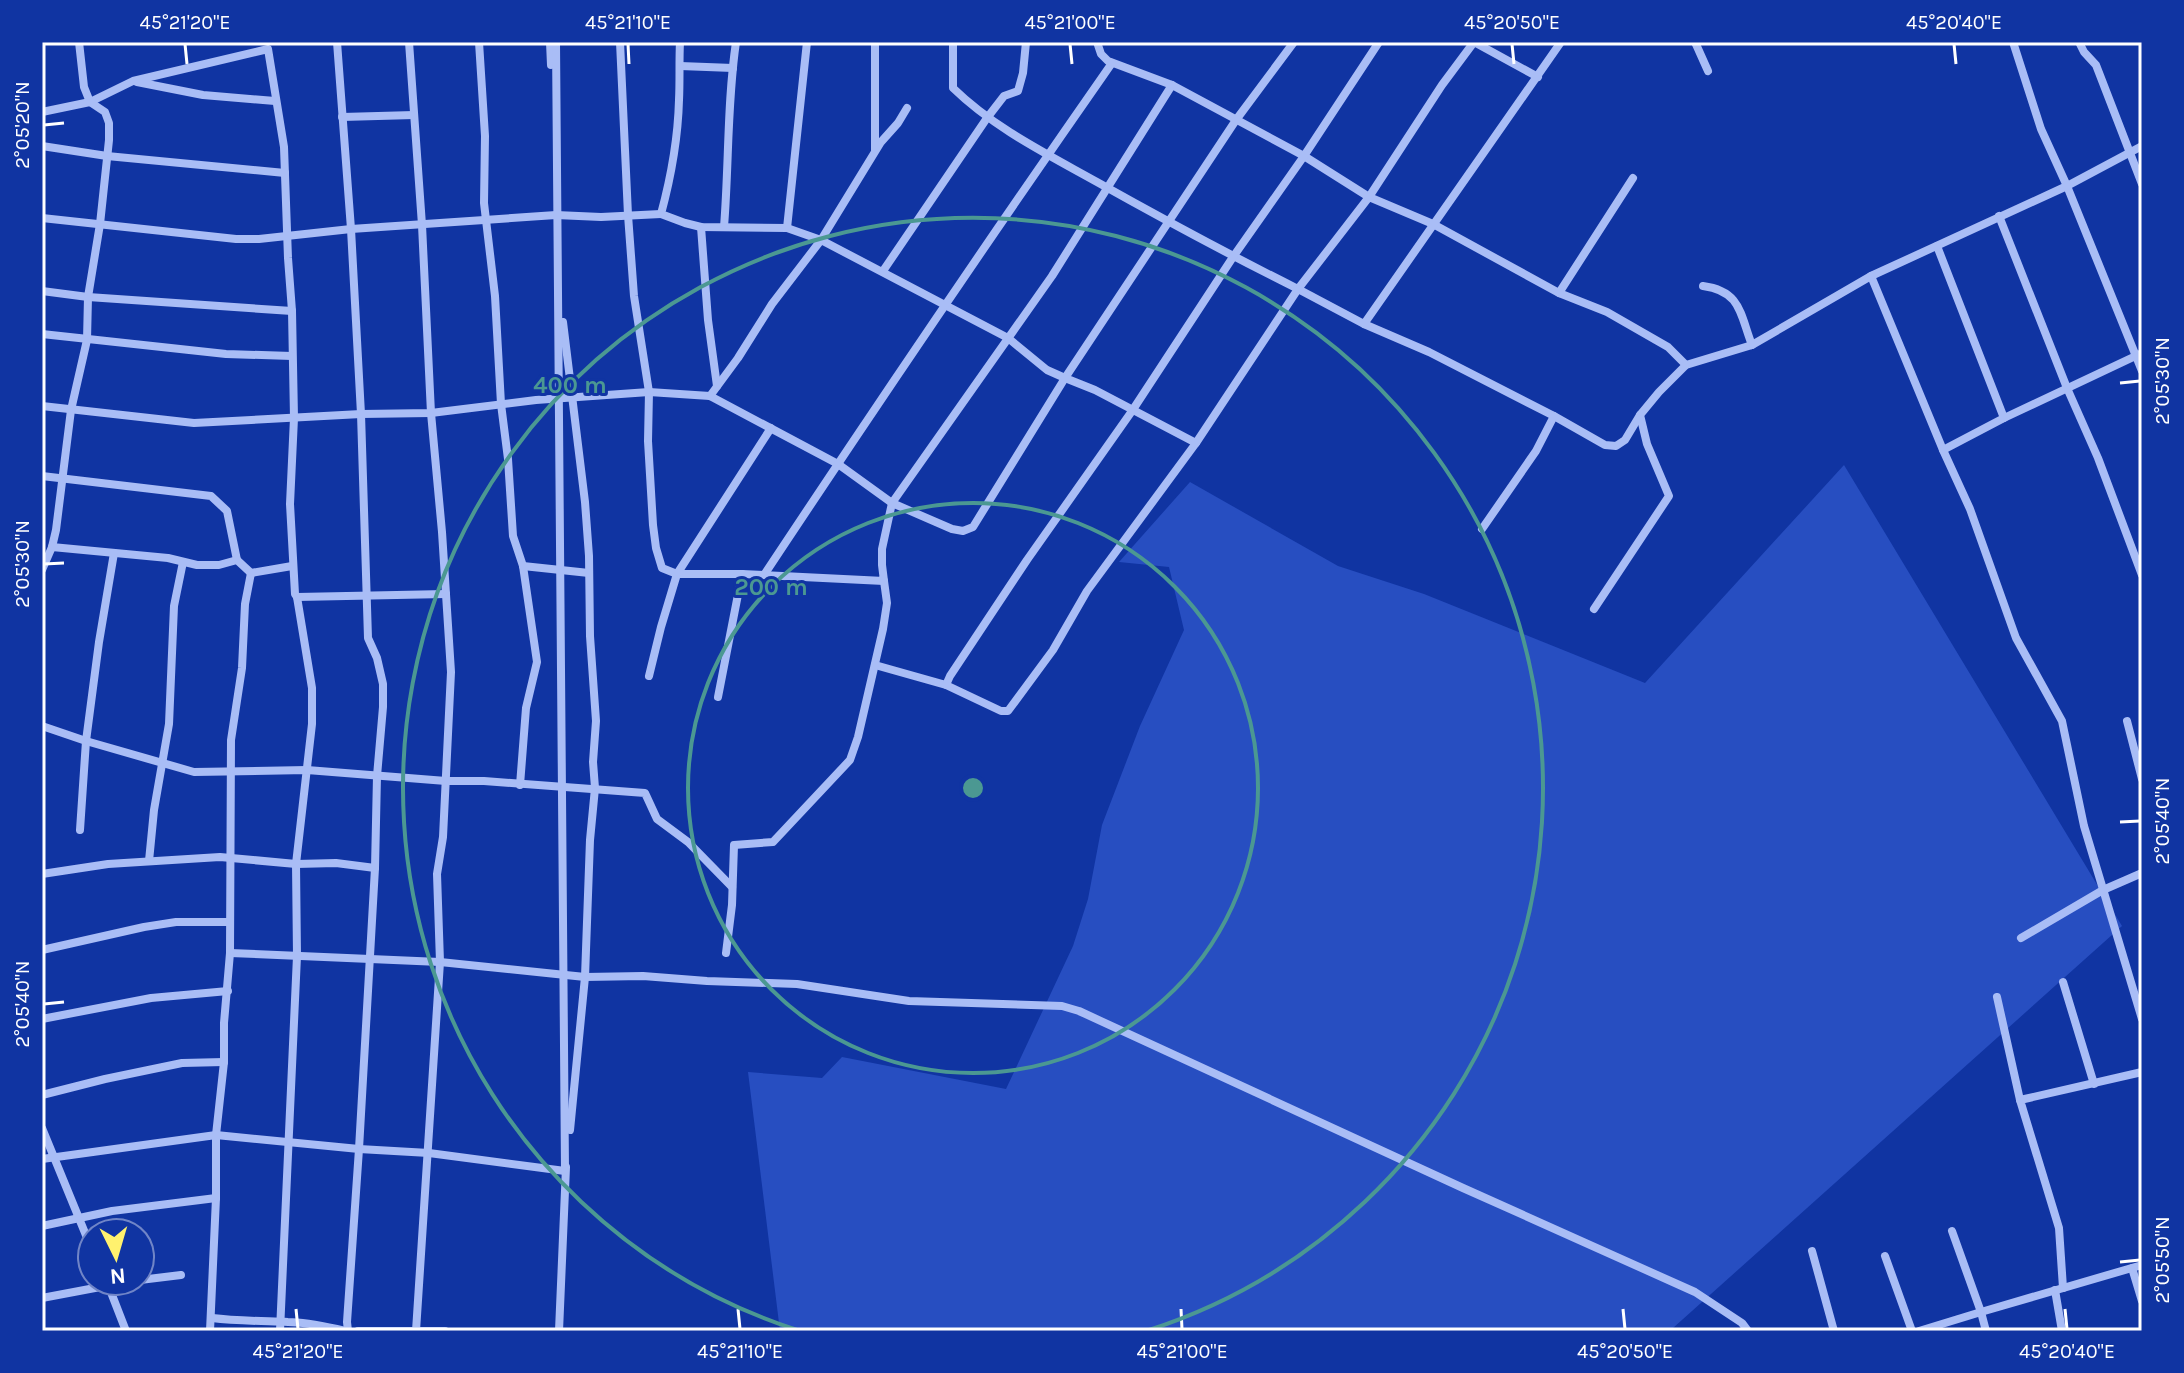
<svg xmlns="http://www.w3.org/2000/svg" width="2184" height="1373" font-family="Karla,sans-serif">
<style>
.green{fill:#274ec1}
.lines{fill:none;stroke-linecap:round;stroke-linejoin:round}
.minor{stroke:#a9bdf6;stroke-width:8}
.ticks{fill:none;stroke:#fff;stroke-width:3}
.ring{fill:none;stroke:#4b9892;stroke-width:4}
.centre{fill:#4b9892;stroke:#1034a2;stroke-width:4}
.ring-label{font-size:24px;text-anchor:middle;font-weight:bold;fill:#4b9892;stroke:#1034a2;stroke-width:6;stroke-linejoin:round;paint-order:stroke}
.neatline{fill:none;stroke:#fff;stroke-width:3}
.ticks-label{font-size:20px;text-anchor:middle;fill:#fff}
</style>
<rect width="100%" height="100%" fill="#1034a2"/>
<path class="green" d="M1844,465L2122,926L1673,1328V1331H780L748,1072L822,1078L842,1057L1006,1089L1073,946L1088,899L1102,825L1140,726L1184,630L1169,567L1119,562L1190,482L1338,566L1424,594L1645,683Z"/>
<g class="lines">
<g class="minor">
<path d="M337,42L351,229L361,414L368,638L377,658L383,684V707L377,776L375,868L359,1149L347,1322L348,1331"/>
<path d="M409,42L422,225L431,413L442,532L451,672L443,837L437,874L440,962L416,1331"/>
<path d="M479,42L485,136L484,203L495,296L501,404L508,459L513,536L523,566L537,662L526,708L520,785"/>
<path d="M550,42L551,65"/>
<path d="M620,42L628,215L634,296L649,392L648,441L653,525L656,548L662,568L677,574H742L884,581L882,565V549L892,503L1052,276L1172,85"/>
<path d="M953,42V88C994,128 1047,154 1097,182C1163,219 1230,255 1298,289L1369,197L1433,224L1559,293L1607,312L1668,347L1686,365"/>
<path d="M1097,42L1101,54L1108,61L1172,85L1304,156L1369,197L1442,85L1474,42"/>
<path d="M1474,42L1538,77"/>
<path d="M1695,42L1708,71"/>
<path d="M2013,42L2041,129L2067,186L2142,371"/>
<path d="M2079,42L2084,52L2096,65L2142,184"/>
<path d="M680,66L733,68"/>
<path d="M137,82L203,95L275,101"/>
<path d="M42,112L90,102L133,81L268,49L284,147L288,258L292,311L294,418L290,504L295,594L297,597L312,688V724L296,864L297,956L280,1331"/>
<path d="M342,117L414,115"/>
<path d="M42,146L107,156L285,173"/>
<path d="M875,150V42"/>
<path d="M1999,216L2067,388L2098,458L2142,575"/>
<path d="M42,218L236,239H259L351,229L556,215L601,217L661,214"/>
<path d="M701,227L708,320L717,386"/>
<path d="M724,227C729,165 727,103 736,42"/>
<path d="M787,228L807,42"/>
<path d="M1937,246L2004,418"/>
<path d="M883,271L987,118L1004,96L1018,91L1023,73L1026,42"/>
<path d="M1871,276L1943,450L2004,418L2142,353"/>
<path d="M1703,286C1741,291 1740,314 1752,345"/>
<path d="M42,291L88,297L292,311"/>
<path d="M1559,293L1633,178"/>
<path d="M563,322L585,502L589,556L590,636L596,721L593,762L595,788L590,840L585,977L570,1130"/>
<path d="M1364,324L1561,42"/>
<path d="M42,334L226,354L292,356"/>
<path d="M710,396L738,358L772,304L821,240L881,142L898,123L907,108"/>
<path d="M42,406L194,423L361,414L431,413L536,400L649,392L710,396L838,464L892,503L952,529L963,531L973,527L1065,378L1047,370L1008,338L821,240L787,228L701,227L685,223L661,214C671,177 678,138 679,100C680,80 679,61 680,42"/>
<path d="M1554,416L1605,445L1616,446L1625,440L1640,415"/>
<path d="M1196,443L1095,390L1065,378L1236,120L1294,42"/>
<path d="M1943,450L1970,509L2016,638L2062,721L2084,826L2142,1019"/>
<path d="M42,476L211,496L227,511L237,560"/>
<path d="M52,547L168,558L197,565H219L237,560L251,573L292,566"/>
<path d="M523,566L589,573"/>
<path d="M42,570L52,547L56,530L71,410L87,340L88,297L100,224L109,140V123L105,112L90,102L84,87L79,42"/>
<path d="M764,575C878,403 994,232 1112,63"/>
<path d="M297,597L446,594"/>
<path d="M1594,609L1669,496L1647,444L1640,415L1659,392L1686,365L1752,345L1871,276L2067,186L2142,146"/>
<path d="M875,665L946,685L950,676L1027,560L1132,411L1233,257L1304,156L1379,42"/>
<path d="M649,676L661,627L677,574L771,428"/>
<path d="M946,685L1001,711H1008L1053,650L1087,591L1196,443L1298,289L1364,324L1429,352L1554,416L1536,451L1482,529"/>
<path d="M718,697L742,574"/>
<path d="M2127,721L2142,779"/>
<path d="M42,726L86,741L194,772L307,770L446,781H484L645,793L657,819L688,842L732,887"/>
<path d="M80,830L86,741L99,642L114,553"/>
<path d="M149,861L154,810L169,724L174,606L183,562"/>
<path d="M42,874L108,864L220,857L296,864L336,863L375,868"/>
<path d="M2021,938L2103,890L2142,873"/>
<path d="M42,950L144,927L176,922H229"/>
<path d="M230,953L440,962L585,977L643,976L707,981L797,984L909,1001L1062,1006L1079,1011L1463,1188L1695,1292L1742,1323L1748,1331"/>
<path d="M726,953L732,905L734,845L773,842L850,760L858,737L883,629L887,603L884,581"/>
<path d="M2063,982L2094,1084"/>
<path d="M1997,997L2020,1100"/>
<path d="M42,1019L151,998L228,991"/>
<path d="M42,1095L105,1079L182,1063L224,1062"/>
<path d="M42,1128L92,1250"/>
<path d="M42,1159L216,1135L359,1149L429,1153L565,1171L556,42"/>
<path d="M42,1226L112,1211L216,1198"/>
<path d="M1812,1251L1834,1331"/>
<path d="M1885,1256L1912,1331"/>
<path d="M2132,1268L2142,1301"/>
<path d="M140,1280L181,1275"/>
<path d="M107,1282L126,1331"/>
<path d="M2063,1288L2059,1228L2020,1100L2142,1072"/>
<path d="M2055,1290L2062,1331"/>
<path d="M42,1298L132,1281"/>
<path d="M212,1318C237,1321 263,1321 288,1322C308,1322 327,1327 346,1331"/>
<path d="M210,1331L216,1198V1135L224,1062V1023L230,953L231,740L242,668L245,604L251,573"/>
<path d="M358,1331H445"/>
<path d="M559,1331L566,1167"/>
<path d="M1919,1331L1981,1312L1952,1231"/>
<path d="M1986,1331L1981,1312L2142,1265"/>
</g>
</g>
<path class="ticks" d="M185,44L187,64M628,44L629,64M1070,44L1072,64M1512,44L1514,64M1954,44L1956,64M44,125L64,123M2120,383L2140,381M44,564L64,563M2120,822L2140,821M44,1004L64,1002M2120,1262L2140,1260M296,1309L298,1329M738,1309L740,1329M1181,1309L1182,1329M1623,1309L1625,1329M2065,1309L2067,1329"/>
<g class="ring">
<circle cx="973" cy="788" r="285"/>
<path d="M797 1330A570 570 0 1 1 1149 1330"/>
</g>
<circle cx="973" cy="788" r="12" class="centre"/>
<g class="ring-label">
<text x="570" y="393">400 m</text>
<text x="771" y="595">200 m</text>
</g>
<rect width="2184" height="1373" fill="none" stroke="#1034a2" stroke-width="88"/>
<g transform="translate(116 1257) rotate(175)"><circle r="38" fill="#1034a2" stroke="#7085c7" stroke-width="2"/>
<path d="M0-6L14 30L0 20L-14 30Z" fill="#fff16e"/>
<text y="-12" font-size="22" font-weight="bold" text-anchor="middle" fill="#ffffff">N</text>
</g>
<rect x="44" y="44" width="2096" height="1285" class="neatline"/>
<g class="ticks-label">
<text x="185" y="29">45°21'20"E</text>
<text x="628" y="29">45°21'10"E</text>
<text x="1070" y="29">45°21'00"E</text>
<text x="1512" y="29">45°20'50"E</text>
<text x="1954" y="29">45°20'40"E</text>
<text transform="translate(22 125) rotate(-90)" y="7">2°05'20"N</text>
<text transform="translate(2162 381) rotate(-90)" y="7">2°05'30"N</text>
<text transform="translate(22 564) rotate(-90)" y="7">2°05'30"N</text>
<text transform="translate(2162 821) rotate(-90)" y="7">2°05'40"N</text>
<text transform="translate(22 1004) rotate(-90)" y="7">2°05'40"N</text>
<text transform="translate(2162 1260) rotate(-90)" y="7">2°05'50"N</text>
<text x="298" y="1358">45°21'20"E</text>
<text x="740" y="1358">45°21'10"E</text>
<text x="1182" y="1358">45°21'00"E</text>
<text x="1625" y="1358">45°20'50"E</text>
<text x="2067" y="1358">45°20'40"E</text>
</g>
</svg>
